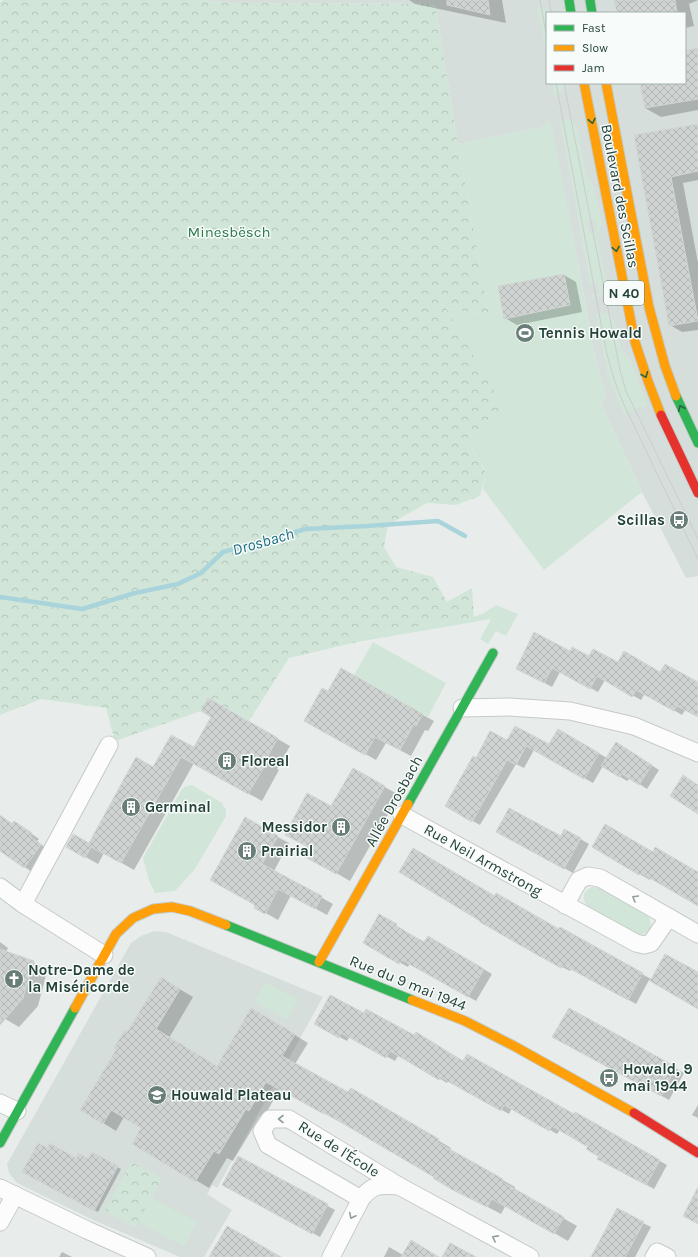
<svg xmlns="http://www.w3.org/2000/svg" width="698" height="1257" font-family="Karla,sans-serif">
<style>
.built{fill:#d6dedb;fill-rule:evenodd}
.grass{fill:#d1e6d8}
.forest{fill:url(#forest-crowns)}
.shadow{fill:#0003}
.lines{fill:none;stroke-linecap:round;stroke-linejoin:round}
.stream{stroke:#a9d4db;stroke-width:4.5}
.building{fill:url(#building-cross-hatch);stroke:#d1d6d4}
.street-casing{stroke:#c5cac8;stroke-width:19}
.fast-casing{stroke:#c3cbc8;stroke-width:11}
.slow-casing{stroke:#c3cbc8;stroke-width:11}
.jam-casing{stroke:#c3cbc8;stroke-width:11}
.street{stroke:#fcfcfc;stroke-width:17}
.fast{stroke:#30b455;stroke-width:9}
.slow{stroke:#ff9f0a;stroke-width:9}
.jam{stroke:#e5322d;stroke-width:9}
.tram{stroke:#c9cdcc;stroke-width:1}
.oneway{stroke:#286442}
.oneway2{stroke:#909f9b}
.labels{text-anchor:middle;stroke-width:3;stroke-linejoin:round;paint-order:stroke}
.shield{fill:#f7fbf9;stroke:#637a73;stroke-width:1}
.shield-label{font-size:14px;font-weight:bold;fill:#24423a}
.street-label{font-size:15px;fill:#24423a;stroke:#f7fbf9}
.park-label{font-size:15px;fill:#2d7a4b;stroke:#f7fbf9}
.poi-label{font-size:15px;font-weight:bold;fill:#24423a;stroke:#f7fbf9;text-anchor:start}
.water-label{font-size:16px;font-style:italic;fill:#1c6f80;stroke:#f7fbf9}
</style>
<defs>
<pattern id="forest-crowns" width="20" height="18" patternUnits="userSpaceOnUse"><rect width="20" height="18" fill="#d1e6d8"/><path d="M2 6a3 3 0 1 1 6 0M12 15a3 3 0 1 1 6 0" fill="none" stroke="#b3c6ba"/></pattern>
<pattern id="building-cross-hatch" width="8" height="8" patternUnits="userSpaceOnUse"><rect width="8" height="8" fill="#cfd4d2"/><path d="M0 0l8 8M0 8l8-8" fill="none" stroke="#b2b7b5"/></pattern>
</defs>
<rect width="100%" height="100%" fill="#e8edeb"/>
<g class="built">
<path d="M200,0H698V576L686,578L642,492L601,404L606,394L601,381L593,349L579,267L550,121L544,127L458,144L435,4L232,3ZM547,13H685V83H547Z"/>
<path d="M154,931L166,932L323,997L217,1188L213,1185L207,1194L232,1210L204,1257H180L93,1220L17,1183L9,1173L7,1164L131,943L141,936Z"/>
</g>
<g class="grass">
<path d="M537,6L545,8L552,13H547V57Z"/>
<path d="M552,83H566C564,90 560,93 554,96Z"/>
<path d="M566,119H570L576,124L587,177L593,185L602,223L599,232H597L595,220L587,222L589,233L596,232L607,283C607,293 601,296 592,298V295L600,294L598,283L590,284L560,121Z"/>
<path d="M550,120C562,177 573,233 583,290C589,325 593,361 606,394L601,404L642,492L544,570L483,489L486,472L467,440L488,421L445,308L489,315L458,144L544,127Z"/>
<path d="M599,313L607,314L615,321L617,334L622,350L629,357L648,406L643,408L642,406L624,414L613,390L608,376L596,314Z"/>
<path d="M496,605L518,614L506,636L496,631L488,644L480,639L491,619L357,642L358,630L373,634L474,617L484,613Z"/>
<path d="M373,642L446,683L428,717L354,675Z"/>
<path d="M192,785L222,803L226,810V816L195,869L175,891L155,893L149,881L143,858L182,789L186,786Z"/>
<path d="M592,887L600,888L646,914C654,922 652,933 639,935L589,908C581,900 582,891 592,887Z"/>
<path d="M265,982L298,1000L287,1019L254,1002Z"/>
<path d="M151,1198L197,1222L184,1246L138,1222Z"/>
</g>
<g class="forest">
<path d="M3,0H200L232,3L435,4L458,144L489,315L446,308L503,406L488,421L467,440L486,473L480,496L456,505L427,503L388,525L384,547L396,567L433,577L447,602L472,588L474,617L373,634L358,630L357,642L289,658L249,721L208,698L201,711L115,741L106,708L41,699L0,715V2Z"/>
<path d="M131,1162L162,1178L135,1227L105,1211Z"/>
</g>
<g class="shadow">
<path d="M409,0H502L506,23L415,4Z"/>
<path d="M616,0H698L689,4L694,26L685,28V13H618Z"/>
<path d="M698,49V110L661,117L645,108L641,83H685V51Z"/>
<path d="M698,125V180L683,183L698,263V330L682,332L670,325L635,136Z"/>
<path d="M564,275L576,282L582,312L517,325L505,318Z"/>
<path d="M570,652L698,683V717L685,710L682,715L645,693L641,700L605,680L598,692L560,672L552,687L526,673Z"/>
<path d="M341,670L434,721L428,731L425,730L411,756L386,743L376,760L305,720L329,692Z"/>
<path d="M208,699L290,746L277,769L279,770L262,801L194,763L134,870L104,853L98,864L68,847L89,844L154,768L195,749L212,717Z"/>
<path d="M558,730L607,758L624,748L659,770L647,789L630,778L627,781L603,766L593,783L534,750L524,768L516,764L480,825L446,806L476,759L507,742L549,746Z"/>
<path d="M353,769L399,795L350,881L305,855Z"/>
<path d="M0,815L13,824L22,827L39,839L37,841L48,850L32,872L0,850Z"/>
<path d="M245,819L289,843L274,871L333,904L327,915L291,895L278,920L255,907L256,905Z"/>
<path d="M565,830L589,844L573,873L498,831L561,837Z"/>
<path d="M593,847L653,854L698,873V904L651,877L650,880Z"/>
<path d="M495,898L559,931L560,929L651,979L698,974V1008L649,980L636,1004L571,968L570,971L541,956Z"/>
<path d="M379,916L404,930L403,932L424,944L428,937L492,974L476,1001L410,963L408,967L364,943Z"/>
<path d="M0,942L8,948L6,952L33,962L47,971L38,1006L19,1027L0,1016Z"/>
<path d="M161,978L193,997L169,1038L217,1067L252,1009L308,1043L295,1064L348,1094L351,1089L451,1148L450,1150L515,1187L514,1190L577,1226L568,1241L506,1205L501,1214L448,1186L435,1176L339,1120L338,1121L280,1089L263,1118L260,1116L233,1161L227,1158L209,1188L133,1143L142,1128L124,1117L116,1131L82,1110Z"/>
<path d="M569,1009L684,1073L669,1100L554,1037Z"/>
<path d="M323,1028L464,1062L575,1115L576,1114L667,1165L654,1189L606,1163L589,1146L560,1130L557,1134L512,1108L509,1114L449,1080L447,1083L399,1054L395,1061L350,1036L347,1041Z"/>
<path d="M698,1105V1118L692,1115Z"/>
<path d="M48,1149L77,1159L89,1160L93,1154L121,1169L98,1212L23,1172Z"/>
<path d="M239,1157L335,1210L320,1237L232,1189Z"/>
<path d="M643,1223L651,1227L635,1257H592Z"/>
<path d="M389,1247L403,1255L438,1257H384Z"/>
<path d="M62,1252L72,1257H59Z"/>
</g>
<g class="lines">
<path class="stream" d="M0,597L82,609L135,593L178,584L201,573L223,552L306,529L367,526L438,521L465,536"/>
</g>
<g class="building">
<path d="M447,0H488L490,15L447,5Z"/>
<path d="M614,0H675L677,13H617Z"/>
<path d="M698,48V99L645,108L640,83H685V50Z"/>
<path d="M698,124V171L671,177L698,321L669,326L634,135Z"/>
<path d="M564,274L570,305L504,319L498,286Z"/>
<path d="M534,632L570,651L572,647L589,656L593,649L618,662L624,651L660,672L665,664L698,682V717L677,706L674,711L636,690L632,697L597,676L590,689L552,668L544,683L516,669Z"/>
<path d="M341,668L423,714L416,726L414,724L400,750L375,737L365,755L304,721L322,688L328,691Z"/>
<path d="M208,698L278,738L265,761L267,762L248,794L181,757L121,863L91,847L85,858L66,847L73,834L89,843L136,757L153,767L171,735L194,747L211,717L201,711Z"/>
<path d="M515,726L549,744L558,729L599,753L584,779L526,746L516,765L507,760L472,822L445,806L473,756L476,758L490,731L507,740Z"/>
<path d="M616,742L652,765L639,785L622,774L619,777L601,766Z"/>
<path d="M353,768L385,786L336,874L303,856L308,847L285,835L307,793L331,806Z"/>
<path d="M683,775L698,785V814L670,796Z"/>
<path d="M509,808L561,836L564,829L581,838L564,869L496,832Z"/>
<path d="M0,815L12,824L14,821L32,833L30,836L41,845L24,868L0,851Z"/>
<path d="M245,817L278,836L262,864L322,896L315,909L278,889L265,914L254,908L255,905L210,880Z"/>
<path d="M605,824L653,852L655,847L698,872V906L641,873L639,875L592,847Z"/>
<path d="M413,848L495,896L496,893L559,929L560,927L643,973L628,1000L563,965L561,968L532,952L480,922V921L399,872Z"/>
<path d="M379,914L397,924L396,926L424,942L428,936L484,969L468,997L402,960L399,964L363,943Z"/>
<path d="M0,949L34,961L23,998L0,1025Z"/>
<path d="M665,954L698,972V1009L650,981Z"/>
<path d="M161,977L180,989L156,1029L217,1066L251,1008L295,1034L282,1056L348,1092L351,1088L439,1139L437,1142L503,1179L501,1181L564,1217L554,1234L492,1199L487,1207L451,1189L433,1178L434,1177L325,1113L324,1114L266,1082L249,1111L246,1109L219,1154L214,1151L195,1182L132,1144L141,1128L111,1110L103,1124L80,1110L116,1050L114,1048L125,1030L127,1032Z"/>
<path d="M330,995L364,1013L366,1009L414,1035L416,1032L463,1061L467,1054L574,1114L575,1112L660,1160L646,1185L597,1159L599,1157L586,1149L588,1147L552,1126L549,1131L504,1105L501,1111L440,1077L439,1080L390,1051L386,1058L341,1033L339,1038L314,1024Z"/>
<path d="M569,1008L676,1067L661,1096L552,1037Z"/>
<path d="M38,1143L47,1148L50,1143L76,1158L79,1153L88,1159L92,1152L118,1166L94,1211L22,1172Z"/>
<path d="M238,1156L328,1204L312,1234L222,1185Z"/>
<path d="M698,1187V1224L683,1216Z"/>
<path d="M617,1208L644,1222L625,1257H591Z"/>
<path d="M227,1226L245,1236L281,1257H209Z"/>
<path d="M411,1240L439,1257H401Z"/>
<path d="M450,1243L476,1257H442Z"/>
</g>
<g class="lines">
<g class="street-casing">
<g id="street">
<path d="M462,708L509,707L570,711L634,726L698,753"/>
<path d="M402,815L636,943L644,945L651,943L669,917"/>
<path d="M0,887L23,904L104,955"/>
<path d="M23,904L109,745"/>
<path d="M565,905L579,880L588,876L600,878L698,934"/>
<path d="M0,1103L17,1111"/>
<path d="M0,1188L87,1230L147,1257"/>
<path d="M361,1199L268,1145L262,1131L270,1119H289L399,1186"/>
<path d="M0,1222L15,1195"/>
<path d="M331,1257L361,1199C373,1183 381,1185 399,1186L530,1257"/>
<path d="M654,1257L657,1252L667,1257"/>
</g>
</g>
<g class="fast-casing">
<g id="fast">
<path d="M569,0L571,13"/>
<path d="M590,0L592,13"/>
<path d="M676,396L698,443"/>
<path d="M408,804L493,653"/>
<path d="M226,925L412,1000"/>
<path d="M0,1143L75,1008"/>
</g>
</g>
<g class="slow-casing">
<g id="slow">
<path d="M584,83L635,342L648,381L661,415"/>
<path d="M606,83L649,307L665,366L676,396"/>
<path d="M319,962L408,804"/>
<path d="M412,1000L465,1021L514,1046L634,1113"/>
<path d="M75,1008L116,934L133,918L153,909L172,907L190,911L226,925"/>
</g>
</g>
<g class="jam-casing">
<g id="jam">
<path d="M661,415L698,493"/>
<path d="M634,1113L698,1153"/>
</g>
</g>
<use href="#street" class="street"/>
<use href="#fast" class="fast"/>
<use href="#slow" class="slow"/>
<use href="#jam" class="jam"/>
<g class="tram">
<path d="M540,0L547,39"/>
<path d="M549,0L551,13"/>
<path d="M556,83L606,350C611,371 617,390 626,409L698,559"/>
<path d="M564,83L620,370L626,391L698,539"/>
</g>
</g>
<defs><path id="oneway-chevron" d="M-2-3.5L2.5 0L-2 3.5" fill="none" stroke-width="1.6" stroke-linecap="round" stroke-linejoin="round"/></defs>
<g class="oneway">
<use href="#oneway-chevron" transform="translate(592 121) rotate(79)"/>
<use href="#oneway-chevron" transform="translate(616 249) rotate(79)"/>
<use href="#oneway-chevron" transform="translate(645 375) rotate(68)"/>
<use href="#oneway-chevron" transform="translate(681 408) rotate(-115)"/>
</g>
<g class="oneway2">
<use href="#oneway-chevron" transform="translate(635 898) rotate(-150)"/>
<use href="#oneway-chevron" transform="translate(281 1119) rotate(-180)"/>
<use href="#oneway-chevron" transform="translate(352 1216) rotate(117)"/>
<use href="#oneway-chevron" transform="translate(495 1238) rotate(-152)"/>
</g>
<defs>
<g id="stadium-disc" transform="scale(1)"><circle r="9.5" fill="#697e78" stroke="#f7fbf9"/><path d="M0-5a6.5 5 0 1 0 0 10a6.5 5 0 1 0 0-10ZM-3.5-1.8h7v3.6h-7Z" fill="#fff"/></g>
<g id="bus-disc" transform="scale(1)"><circle r="9.5" fill="#697e78" stroke="#f7fbf9"/><path d="M-5-6H5V4H4V6H2V4H-2V6H-4V4H-5ZM-3.5-4V0h7V-4ZM-3.5 1.2v1.5H-2V1.2ZM2 1.2v1.5H3.5V1.2Z" fill="#fff"/></g>
<g id="building-disc" transform="scale(1)"><circle r="9.5" fill="#697e78" stroke="#f7fbf9"/><path d="M-4-6H4V6H1V3H-1V6H-4ZM-2.5-4.3h1.7v1.8h-1.7ZM.8-4.3h1.7v1.8H.8ZM-2.5-1h1.7V.8h-1.7ZM.8-1h1.7V.8H.8Z" fill="#fff"/></g>
<g id="church-disc" transform="scale(1)"><circle r="9.5" fill="#697e78" stroke="#f7fbf9"/><path d="M-1.2-6h2.4v3.5h3.3v2.4h-3.3V6h-2.4V-.1h-3.3v-2.4h3.3Z" fill="#fff"/></g>
<g id="school-disc" transform="scale(1)"><circle r="9.5" fill="#697e78" stroke="#f7fbf9"/><path d="M0-5L7-2L0 1L-7-2ZM-4 1L0 2.5L4 1V4Q0 6-4 4Z" fill="#fff"/></g>
</defs>
<g fill-rule="evenodd">
<use href="#stadium-disc" x="525" y="333"/>
<use href="#bus-disc" x="679" y="520"/>
<use href="#building-disc" x="227" y="761"/>
<use href="#building-disc" x="131" y="807"/>
<use href="#building-disc" x="341" y="827"/>
<use href="#building-disc" x="247" y="851"/>
<use href="#church-disc" x="14" y="979"/>
<use href="#bus-disc" x="609" y="1078"/>
<use href="#school-disc" x="157" y="1095"/>
</g>
<g class="labels">
<rect class="shield" x="604" y="281" width="40" height="24" rx="3"/>
<g class="shield-label">
<text x="624" y="298">N 40</text>
</g>
<g class="street-label">
<text transform="translate(620 196) rotate(79)" y="5">Boulevard des Scillas</text>
<text transform="translate(394 801) rotate(-61)" y="5">Allée Drosbach</text>
<text transform="translate(483 860) rotate(29)" y="5">Rue Neil Armstrong</text>
<text transform="translate(408 983) rotate(22)" y="5">Rue du 9 mai 1944</text>
<text transform="translate(339 1149) rotate(32)" y="5">Rue de l'École</text>
</g>
<g class="park-label">
<text x="229" y="237">Minesbësch</text>
</g>
<g class="poi-label">
<text x="539" y="338">Tennis Howald</text>
<text x="665" y="525" text-anchor="end">Scillas</text>
<text x="241" y="766">Floreal</text>
<text x="145" y="812">Germinal</text>
<text x="327" y="832" text-anchor="end">Messidor</text>
<text x="261" y="856">Prairial</text>
<text x="28" y="975">Notre-Dame de<tspan x="28" dy="17">la Miséricorde</tspan></text>
<text x="623" y="1074">Howald, 9<tspan x="623" dy="17">mai 1944</tspan></text>
<text x="171" y="1100">Houwald Plateau</text>
</g>
<g class="water-label">
<text transform="translate(263 541) rotate(-16)" y="6">Drosbach</text>
</g>
</g>
<rect x="546" y="12" width="140" height="72" fill="#f7fbf9" stroke="#a3b1ad"/>
<rect x="554" y="25" width="20" height="6" fill="#30b455" stroke="#a3b1ad"/>
<text x="582" y="32" font-size="12" fill="#24423a">Fast</text>
<rect x="554" y="45" width="20" height="6" fill="#ff9f0a" stroke="#a3b1ad"/>
<text x="582" y="52" font-size="12" fill="#24423a">Slow</text>
<rect x="554" y="65" width="20" height="6" fill="#e5322d" stroke="#a3b1ad"/>
<text x="582" y="72" font-size="12" fill="#24423a">Jam</text>
</svg>
